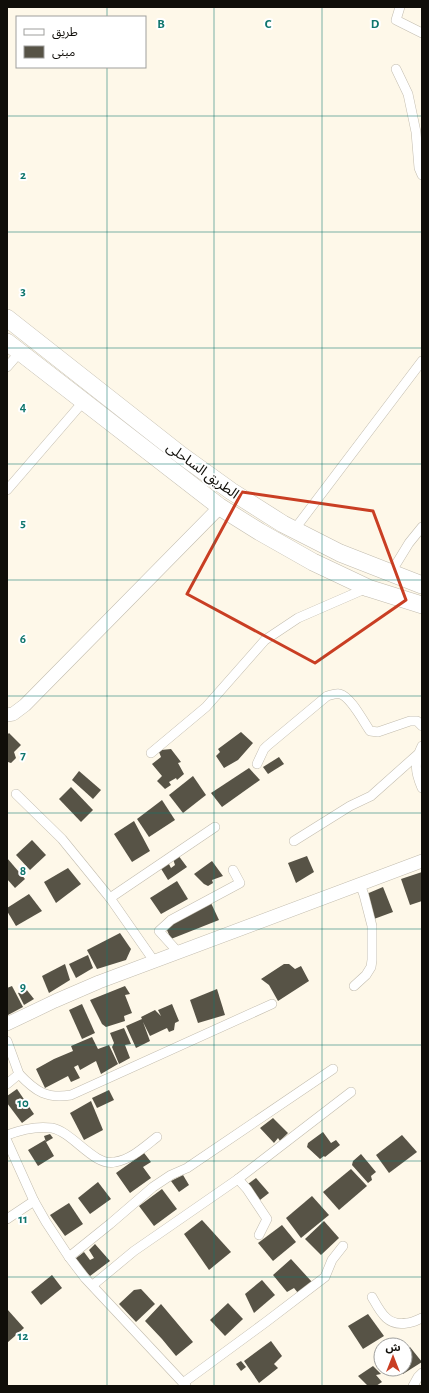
<svg xmlns="http://www.w3.org/2000/svg" width="429" height="1393" font-family="'Alegreya Sans','Noto Sans Arabic',sans-serif">
<style>
.building{fill:#575346}
.lines{fill:none;stroke-linecap:round;stroke-linejoin:round}
.street-casing{stroke:#c2bcae;stroke-width:10}
.secondary-casing{stroke:#c2bcae;stroke-width:14}
.highway-casing{stroke:#c2bcae;stroke-width:18}
.street{stroke:#fff;stroke-width:9}
.secondary{stroke:#fff;stroke-width:13}
.highway{stroke:#fff;stroke-width:17}
.marked{fill:none;stroke:#c93e23;stroke-width:3;stroke-linejoin:round}
.grid{fill:none;stroke:#0f766e;stroke-width:1;stroke-opacity:0.55}
.labels{text-anchor:middle;stroke-width:4;stroke-linejoin:round;paint-order:stroke}
.street-label{font-size:14px;fill:#100e09;stroke:#fff}
.grid-label{font-size:13px;text-anchor:middle;font-weight:bold;fill:#0f766e;stroke:#fff;stroke-width:4;stroke-linejoin:round;paint-order:stroke}
</style>
<rect width="100%" height="100%" fill="#fef8e9"/>
<g class="building">
<path d="M241,732L253,743L238,760L224,768L216,756L220,752L218,749Z"/>
<path d="M9,733L21,745L14,752L16,758L11,763L8,762L7,763V735Z"/>
<path d="M171,749L181,762L178,763L184,774L177,780L176,778L169,782L171,785L165,789L157,781L162,776L152,764L161,757L159,752L161,750Z"/>
<path d="M279,757L284,764L268,774L263,767Z"/>
<path d="M249,768L260,780L222,807L211,793Z"/>
<path d="M79,771L101,790L93,799L72,780Z"/>
<path d="M193,776L206,795L183,813L169,795Z"/>
<path d="M71,787L93,810L81,822L59,799Z"/>
<path d="M162,800L175,820L149,837L137,819Z"/>
<path d="M134,821L150,851L132,862L114,834Z"/>
<path d="M32,840L46,855L30,870L16,855Z"/>
<path d="M178,855L187,867L168,880L160,867L168,862L171,868L175,865L173,859Z"/>
<path d="M307,856L314,872L296,883L288,863Z"/>
<path d="M7,858L25,879L15,888L7,879Z"/>
<path d="M212,861L223,876L212,880L213,883L208,886L204,884L194,874Z"/>
<path d="M68,868L81,884L56,903L44,882Z"/>
<path d="M422,872V901L410,905L401,879Z"/>
<path d="M177,881L188,899L161,914L150,898Z"/>
<path d="M383,887L393,912L374,919L364,895Z"/>
<path d="M29,894L42,911L16,926L7,911V908Z"/>
<path d="M211,903L219,920L171,939L166,928L170,924Z"/>
<path d="M120,933L131,949L126,960L97,969L87,950Z"/>
<path d="M88,955L93,968L76,978L69,964Z"/>
<path d="M65,964L70,980L49,993L42,976Z"/>
<path d="M284,964H289L295,969L301,966L309,981L278,1001L269,985L261,979Z"/>
<path d="M12,986L23,1007L8,1015L7,988Z"/>
<path d="M125,986L130,994L125,995L132,1013L124,1016L125,1021L106,1027L102,1024L90,1000Z"/>
<path d="M26,989L34,999L24,1005L18,993Z"/>
<path d="M217,989L225,1015L198,1023L190,1000Z"/>
<path d="M82,1004L95,1033L82,1039L69,1010Z"/>
<path d="M172,1004L179,1021L175,1023L174,1030L169,1032L167,1028L150,1036L143,1022L150,1041L136,1048L126,1026L142,1019L141,1017L155,1010L161,1016L158,1010Z"/>
<path d="M124,1028L131,1044L125,1045L130,1058L119,1064L112,1047L114,1043L110,1033Z"/>
<path d="M92,1037L98,1049L109,1045L118,1064L101,1074L96,1061L80,1070L78,1065L74,1067L80,1078L71,1082L68,1076L45,1088L36,1069L54,1059L73,1051L71,1046Z"/>
<path d="M17,1089L34,1114L22,1123L7,1103V1096Z"/>
<path d="M109,1090L114,1100L97,1108L92,1098Z"/>
<path d="M91,1101L103,1130L84,1140L70,1113Z"/>
<path d="M273,1118L288,1133L280,1141L278,1138L274,1143L260,1128Z"/>
<path d="M323,1132L331,1143L336,1140L340,1145L325,1157L324,1156L320,1159L307,1147L308,1143Z"/>
<path d="M50,1134L53,1138L46,1142L54,1156L38,1166L28,1150L45,1140L46,1142L44,1136Z"/>
<path d="M402,1135L417,1152L389,1173L376,1155Z"/>
<path d="M141,1149L151,1162L143,1167L151,1178L130,1193L116,1173L137,1158Z"/>
<path d="M361,1154L376,1172L371,1176L372,1180L368,1183L352,1165L353,1161Z"/>
<path d="M351,1169L367,1186L339,1210L323,1192Z"/>
<path d="M183,1175L189,1185L179,1192L171,1181Z"/>
<path d="M256,1178L269,1193L260,1200L248,1184Z"/>
<path d="M98,1182L111,1199L90,1214L78,1198Z"/>
<path d="M162,1189L177,1209L154,1226L139,1206Z"/>
<path d="M312,1196L329,1215L301,1238L286,1218Z"/>
<path d="M69,1203L83,1224L65,1236L50,1215Z"/>
<path d="M202,1220L231,1252L209,1270L184,1234Z"/>
<path d="M324,1221L339,1238L321,1255L305,1239Z"/>
<path d="M282,1225L296,1242L273,1261L258,1243Z"/>
<path d="M95,1244L110,1261L90,1276L75,1259L84,1252L90,1260L94,1258L89,1250Z"/>
<path d="M291,1259L312,1282L298,1293L294,1288L287,1292L273,1275Z"/>
<path d="M52,1275L62,1288L41,1305L31,1292Z"/>
<path d="M262,1280L275,1295L254,1313L245,1294Z"/>
<path d="M141,1289L155,1304L136,1322L119,1304L134,1290Z"/>
<path d="M228,1303L243,1319L225,1336L210,1320Z"/>
<path d="M161,1304L193,1342L176,1356L162,1339L145,1321Z"/>
<path d="M7,1309L24,1328L7,1343Z"/>
<path d="M368,1314L384,1336L363,1349L348,1326Z"/>
<path d="M271,1341L282,1356L274,1364L278,1368L259,1383L244,1361Z"/>
<path d="M410,1347L422,1362L403,1374L399,1369H405V1352Z"/>
<path d="M241,1361L246,1367L241,1371L236,1364Z"/>
<path d="M373,1366L381,1374L376,1375L382,1382L376,1386H368L358,1376Z"/>
</g>
<g class="lines">
<g class="street-casing">
<g id="street">
<path d="M400,7L396,20L422,33"/>
<path d="M396,69L408,94L416,132L419,168L422,175"/>
<path d="M7,367L20,352"/>
<path d="M7,490L83,402"/>
<path d="M294,530L422,361"/>
<path d="M390,574L409,543L422,527"/>
<path d="M422,746C414,762 415,772 422,788"/>
<path d="M151,753L206,707L265,640L298,618L367,588"/>
<path d="M257,764L264,749L267,746L327,696C331,695 336,693 340,694C351,697 363,721 370,731L378,732L410,721H417L422,726"/>
<path d="M16,794L62,839L110,898L154,961"/>
<path d="M294,841L350,806L371,796L417,755"/>
<path d="M110,898L215,827"/>
<path d="M178,952L159,931L171,920L240,883L233,870"/>
<path d="M354,986L366,975L371,967L372,960V926L364,895L360,884"/>
<path d="M7,1041L19,1074L7,1084"/>
<path d="M19,1074C36,1092 47,1099 71,1095L272,1004"/>
<path d="M7,1135C20,1130 38,1126 52,1128C73,1132 94,1167 115,1162C132,1159 144,1147 157,1137"/>
<path d="M7,1141L34,1201L46,1222L69,1257L85,1278L186,1386"/>
<path d="M238,1179L351,1092"/>
<path d="M7,1219L34,1201"/>
<path d="M69,1257L110,1224L153,1187L171,1175L187,1168L333,1069"/>
<path d="M93,1285L134,1251L238,1179L247,1189L267,1219L259,1235"/>
<path d="M372,1297C380,1311 387,1327 407,1323C412,1323 417,1320 422,1318"/>
<path d="M183,1383L266,1322L325,1277L332,1260L343,1246"/>
<path d="M413,1386L418,1377L422,1373"/>
</g>
</g>
<g class="secondary-casing">
<g id="secondary">
<path d="M7,715L13,714L25,705L220,507"/>
<path d="M7,1024L55,1001L99,982L422,861"/>
</g>
</g>
<g class="highway-casing">
<g id="highway">
<path d="M7,318L181,455L231,491L283,524L340,553L422,585"/>
<path d="M7,342L220,507L260,532L313,562L368,588L422,605"/>
</g>
</g>
<use href="#street" class="street"/>
<use href="#secondary" class="secondary"/>
<use href="#highway" class="highway"/>
</g>
<path class="marked" d="M242,492L373,511L406,600L315,663L187,594Z"/>
<path class="grid" d="M107,7V17M214,7V1386M322,7V1386M107,67V1386M7,116H422M7,232H422M7,348H422M7,464H422M7,580H422M7,696H422M7,813H422M7,929H422M7,1045H422M7,1161H422M7,1277H422"/>
<g class="labels">
<g class="street-label">
<text transform="translate(203 470) rotate(36)" y="5">الطريق الساحلى</text>
</g>
</g>
<g class="grid-label">
<text x="161" y="28">B</text>
<text x="268" y="28">C</text>
<text x="375" y="28">D</text>
<text x="23" y="179">2</text>
<text x="23" y="295">3</text>
<text x="23" y="411">4</text>
<text x="23" y="527">5</text>
<text x="23" y="643">6</text>
<text x="23" y="759">7</text>
<text x="23" y="875">8</text>
<text x="23" y="991">9</text>
<text x="23" y="1107">10</text>
<text x="23" y="1223">11</text>
<text x="23" y="1340">12</text>
</g>
<rect width="429" height="1393" fill="none" stroke="#100e09" stroke-width="16"/>
<rect x="16" y="16" width="130" height="52" fill="#ffffff" stroke="#9f9f9d"/>
<rect x="24" y="29" width="20" height="6" fill="#ffffff" stroke="#9f9f9d"/>
<text x="52" y="36" font-size="12" fill="#100e09">طريق</text>
<rect x="24" y="46" width="20" height="12" fill="#575346" stroke="#9f9f9d"/>
<text x="52" y="56" font-size="12" fill="#100e09">مبنى</text>
<g transform="translate(393 1357)"><circle r="19" fill="#ffffff" stroke="#9f9f9d"/>
<path d="M0-3L7 15L0 10L-7 15Z" fill="#c93e23"/>
<text y="-6" font-size="11" font-weight="bold" text-anchor="middle" fill="#100e09">ش</text>
</g>
</svg>
